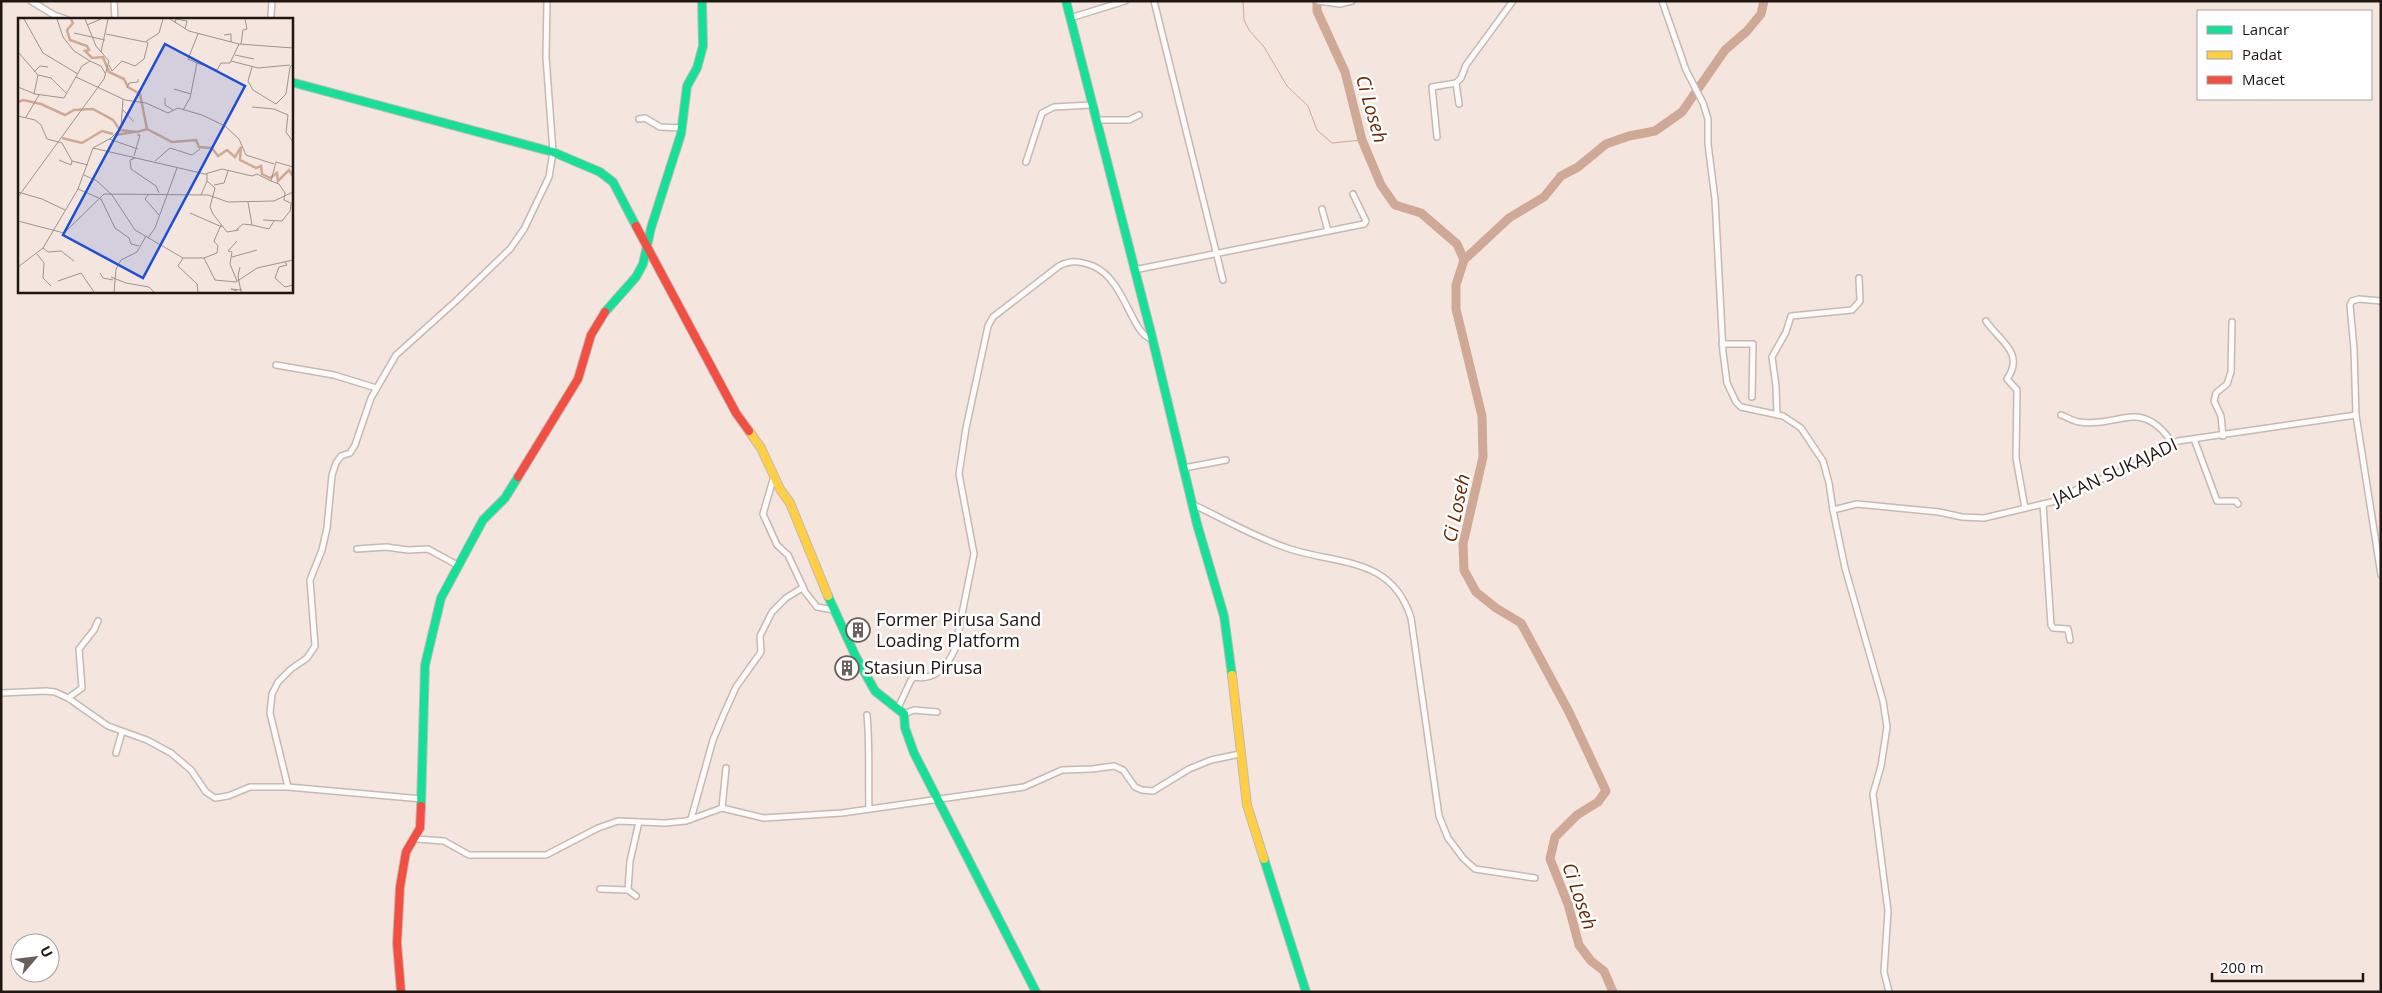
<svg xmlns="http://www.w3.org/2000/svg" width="2382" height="993" font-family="'Open Sans',sans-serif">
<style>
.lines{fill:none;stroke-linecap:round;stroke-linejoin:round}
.stream{stroke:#d0a896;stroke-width:1}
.river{stroke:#d0a896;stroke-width:9}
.street-casing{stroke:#c4b9b4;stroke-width:8}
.fast-casing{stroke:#c4b9b4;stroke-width:10}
.slow-casing{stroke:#c4b9b4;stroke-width:10}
.jam-casing{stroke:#c4b9b4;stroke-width:10}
.street{stroke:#fdfbfa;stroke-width:5}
.fast{stroke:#16e098;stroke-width:8}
.slow{stroke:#ffcf43;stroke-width:8}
.jam{stroke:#f24e42;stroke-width:8}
.labels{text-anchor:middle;stroke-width:5;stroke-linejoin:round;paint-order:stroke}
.street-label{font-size:18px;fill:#201713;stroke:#fff}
.poi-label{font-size:18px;fill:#201713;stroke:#fff;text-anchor:start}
.water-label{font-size:19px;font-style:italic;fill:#662702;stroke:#fff}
.inset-river{fill:none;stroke:#d0a896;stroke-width:2.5}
.inset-road{fill:none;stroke:#9f938d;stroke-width:1}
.view{fill:#1d4ed8;fill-opacity:0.15;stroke:#1d4ed8;stroke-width:2.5}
.inset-edge{fill:none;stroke:#201713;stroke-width:2.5}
</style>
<rect width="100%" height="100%" fill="#f4e6df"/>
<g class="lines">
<path class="stream" d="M1243,1L1244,20L1249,30L1264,47L1287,86L1308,106L1317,130L1332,143L1362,140"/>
<g class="river">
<path d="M1317,1V11L1345,72L1362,140L1381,185L1395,205L1421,213L1457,244L1464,260L1456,285V309L1482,416L1483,457L1463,544L1464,570L1476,592L1496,608L1521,623L1569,712L1606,791L1598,802L1577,815L1555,837L1550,859L1568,904L1579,945L1591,961L1604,971L1613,992"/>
<path d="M1464,260L1509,218L1544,197L1561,176L1578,167L1606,144L1629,136L1655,131L1682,112L1725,50L1747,31L1761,14L1764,1"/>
</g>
<g class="street-casing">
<g id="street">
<path d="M31,1L54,15L66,19"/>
<path d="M114,1L115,19"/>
<path d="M1154,1L1223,280"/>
<path d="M1318,1L1340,4L1352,1"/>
<path d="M1662,1L1686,70L1703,103L1708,119V144L1715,199L1723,352L1727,383L1736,402L1741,407L1783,416L1801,428L1823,461L1829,483L1833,510L1845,568L1883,701L1887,727L1881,766L1873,794L1888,911L1884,972L1889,992"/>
<path d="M271,15L272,1"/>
<path d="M1070,18L1125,1"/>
<path d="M1459,104L1456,83L1461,78L1466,65L1513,1"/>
<path d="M639,119L645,118L660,127L682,128"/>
<path d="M1096,120H1129L1139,115"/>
<path d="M1437,137L1432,87L1456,83"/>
<path d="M1026,162L1042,113L1054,107L1091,105"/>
<path d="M1322,209L1328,231"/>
<path d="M1134,270L1364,224L1366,221L1353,194"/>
<path d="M1986,321C1997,339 2026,352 2007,379L2017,390L2016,458L2025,508"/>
<path d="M1722,344H1753L1752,397"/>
<path d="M276,365L334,375L376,388"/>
<path d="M1777,415L1776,386L1772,357L1786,332L1791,316L1852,310L1860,301L1859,278"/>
<path d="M2061,415C2067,417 2073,421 2079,422C2120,428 2141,396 2173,444"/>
<path d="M2356,415L2354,349L2350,305L2352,301L2359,299L2381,301"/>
<path d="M2223,436L2221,416L2214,401L2216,393L2227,384L2231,372L2232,322"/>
<path d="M2194,439L2217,501H2236L2238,504"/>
<path d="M1184,468L1226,460"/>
<path d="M774,476L763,514L777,545L788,555L804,589"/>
<path d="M1192,504C1224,519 1256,538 1290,549C1340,565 1392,557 1411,618L1439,816L1448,838L1463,858L1475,869L1535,878"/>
<path d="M2043,504L2051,625L2053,628L2068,629L2070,640"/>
<path d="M1833,510L1857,504L1939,512L1962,517L1984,518L2060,500L2077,489L2134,466L2157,451L2178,441L2356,415L2381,575"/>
<path d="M357,549L386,547L408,550L428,549L459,566"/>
<path d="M1,693L46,691L55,692L68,698L108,726L147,740L171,753L191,770L206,792L215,798L228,796L250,787H288L422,799"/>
<path d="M68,698L82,688L79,649L94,630L98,621"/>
<path d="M898,708L911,680L914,677C935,681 947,667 955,649L974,554L959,474L966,428L988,326L993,317L1059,266C1071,260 1080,261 1093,266C1125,279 1132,336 1152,339"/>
<path d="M904,714L914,710L937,712"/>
<path d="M867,715C870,747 868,777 869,809"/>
<path d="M116,753L122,732"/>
<path d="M288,787L270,713L272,694L278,682L291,669L307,658L315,646L310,580L322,550L327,528L332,475L336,463L341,456L350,453L355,445L371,398L396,355L456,301L510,249L524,229L549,177L553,152L546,57L547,1"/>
<path d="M722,808L726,768"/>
<path d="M691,819L713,740L723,716L736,687L761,652L760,636L772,612L786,598L802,588L817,607L834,610"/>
<path d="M416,839L444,841L469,855H546L598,828L618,821L665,823L686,821L722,808L764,818L842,813L1024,787L1062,770L1092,769L1114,766L1123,770L1135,787L1142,790L1153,791L1189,769L1211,760L1240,754"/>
<path d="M600,889L628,890L636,896"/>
<path d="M628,890L630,861L639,822"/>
</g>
</g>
<g class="fast-casing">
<g id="fast">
<path d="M1066,1L1151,333L1197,524L1224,616L1232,675"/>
<path d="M291,82L553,152L600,172L613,182L636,226"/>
<path d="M605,312L636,277L643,264L651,228L681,134L687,86L697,68L703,46L702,1"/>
<path d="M828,596L856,657L875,691L904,714L905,728L914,753L1036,992"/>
<path d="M421,806L425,665L441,598L483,520L505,498L518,477"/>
<path d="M1264,859L1306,992"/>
</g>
</g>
<g class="slow-casing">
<g id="slow">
<path d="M749,431L761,448L780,489L790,503L828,596"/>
<path d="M1232,675L1247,805L1264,859"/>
</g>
</g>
<g class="jam-casing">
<g id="jam">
<path d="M636,226L736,413L749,431"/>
<path d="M518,477L578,379L591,335L605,312"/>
<path d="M401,992L397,943L400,887L406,852L420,828L421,806"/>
</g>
</g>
<use href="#street" class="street"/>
<use href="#fast" class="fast"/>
<use href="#slow" class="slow"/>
<use href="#jam" class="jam"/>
</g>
<defs>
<g id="building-ring" transform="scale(1.25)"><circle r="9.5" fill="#fff" stroke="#6a5f5a" stroke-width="1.5"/><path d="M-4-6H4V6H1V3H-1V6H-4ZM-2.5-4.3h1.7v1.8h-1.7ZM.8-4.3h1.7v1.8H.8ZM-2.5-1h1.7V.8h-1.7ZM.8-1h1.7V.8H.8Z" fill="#6a5f5a"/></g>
</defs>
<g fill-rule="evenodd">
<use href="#building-ring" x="858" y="630"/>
<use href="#building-ring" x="847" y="668"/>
</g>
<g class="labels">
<g class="street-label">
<text transform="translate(2115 472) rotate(-25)" y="6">JALAN SUKAJADI</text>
</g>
<g class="poi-label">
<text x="876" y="626">Former Pirusa Sand<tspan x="876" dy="21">Loading Platform</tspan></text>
<text x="864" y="674">Stasiun Pirusa</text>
</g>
<g class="water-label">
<text transform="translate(1372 109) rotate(74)" y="7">Ci Loseh</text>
<text transform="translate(1456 508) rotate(-78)" y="7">Ci Loseh</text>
<text transform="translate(1580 896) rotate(71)" y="7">Ci Loseh</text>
</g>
</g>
<g transform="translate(18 18)">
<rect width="275" height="275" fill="#f4e6df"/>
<path class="inset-river" d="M53,1L55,5L49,12L52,22L69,28L71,32L67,33L74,40L85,39L91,54L106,61L110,69L122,76L129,111M0,84L5,82L23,86L47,97L56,92L75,91L95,102L102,112L119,114L129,111L154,124L178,122L181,129L194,130L200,138L209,132L217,139L223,129L222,142L238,150L243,148L244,156L252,160L259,155L260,163L271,152L275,158M98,117L115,114M44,120L64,125L84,113L95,116"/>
<path class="inset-road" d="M6,1L25,35L60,56M152,1L171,13L221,26L275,30M157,5L158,1L169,3L167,11M69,7L83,1M56,15L87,22M88,16L127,24L141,15L145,1M206,17L213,16V24M223,26L225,12L229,11L227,1M0,34L20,57L16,76M83,34L90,1M217,37L236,41M72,43L83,48L87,55M213,43L240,50L272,47M179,45L170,41L180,16M91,47L94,53L104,43L117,48L126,41L130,25L128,24M234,49L230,63L235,72L258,86L268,76L272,49L275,46M16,54L22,48L30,49M20,57L33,60L49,76M58,59L107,82L128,85L150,95L160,90L184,97L207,108L221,121L228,137L256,146M0,69L17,76L46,80L64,48L72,43L56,33L45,19L39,1M109,70L111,65L120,64V61M156,71L173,76M147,80V87L155,92M234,89L256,91L270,97L268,114L275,124M105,92L116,104M165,92L172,80L179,45L199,52L203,45H212L221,26M0,98L17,102L23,107L29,121L44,125L54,143L70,147M8,99L21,77M91,121L120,131M75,130L187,156L204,151L234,158L239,156L253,163L258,144L275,149M116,138L122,117H119M117,140L112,142L113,151L138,168L141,175M41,142L53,147L54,143M137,143L152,130L174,137L182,131M189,156V163L197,170L192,189L195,196L209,214L221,212M66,157L79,163L94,177L117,212L165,240H186L197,262L218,264L239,250L275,242M253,163L261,166L267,175L266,182L275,186M196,167L206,165L210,153M60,171L83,181L97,210L111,220L113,226L121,228M0,174L24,181L47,192M130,177L127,181L141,197M183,177L189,163M0,179L86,61L91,43L78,28L67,1M230,184L234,207L251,211L256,203M172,195L204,209M245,202L264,203L272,193L273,186M0,203L46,215L86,176L190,177L210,184L256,183L275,174M218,212L225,206L234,207M130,220L137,210L159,150M219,223L210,233L214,234L212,246L219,263M25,230L30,234L43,233L56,243M19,236L26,245L25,260L33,268M214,239L239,232M165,240L160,248L179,266L180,274M186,240L199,235L200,228L196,223L203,207M267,244L269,247L261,249L257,260L267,269L275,267M0,249L25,230L60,171L75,130L93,120L103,110L105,81M222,249L220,258L223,274M82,255L85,260L95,262M93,259L108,265L131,269L136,274M40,263L63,255L76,274M219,273L213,271L224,272M96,274L98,251L103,242L119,234L128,218"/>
<path class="view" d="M147,26L227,68L125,260L45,217Z"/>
<rect width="275" height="275" class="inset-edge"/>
</g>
<rect width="2382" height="993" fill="none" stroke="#201713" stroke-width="5"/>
<rect x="2197" y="10" width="175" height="90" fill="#ffffff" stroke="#a6a2a1"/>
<rect x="2207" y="26" width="25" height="8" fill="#16e098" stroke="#a6a2a1"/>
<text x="2242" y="35" font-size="15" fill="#201713">Lancar</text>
<rect x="2207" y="51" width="25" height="8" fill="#ffcf43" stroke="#a6a2a1"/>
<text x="2242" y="60" font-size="15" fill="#201713">Padat</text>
<rect x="2207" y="76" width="25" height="8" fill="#f24e42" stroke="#a6a2a1"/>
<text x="2242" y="85" font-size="15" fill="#201713">Macet</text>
<g transform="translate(35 958) rotate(62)"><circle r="24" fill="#ffffff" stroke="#a6a2a1"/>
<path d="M0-4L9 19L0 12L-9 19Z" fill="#6a5f5a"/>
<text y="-8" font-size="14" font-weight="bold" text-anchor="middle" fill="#201713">U</text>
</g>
<path d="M2212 973v8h151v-8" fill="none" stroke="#201713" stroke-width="2.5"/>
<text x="2220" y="973" font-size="15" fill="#201713" stroke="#ffffff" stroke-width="4" paint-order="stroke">200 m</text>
</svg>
